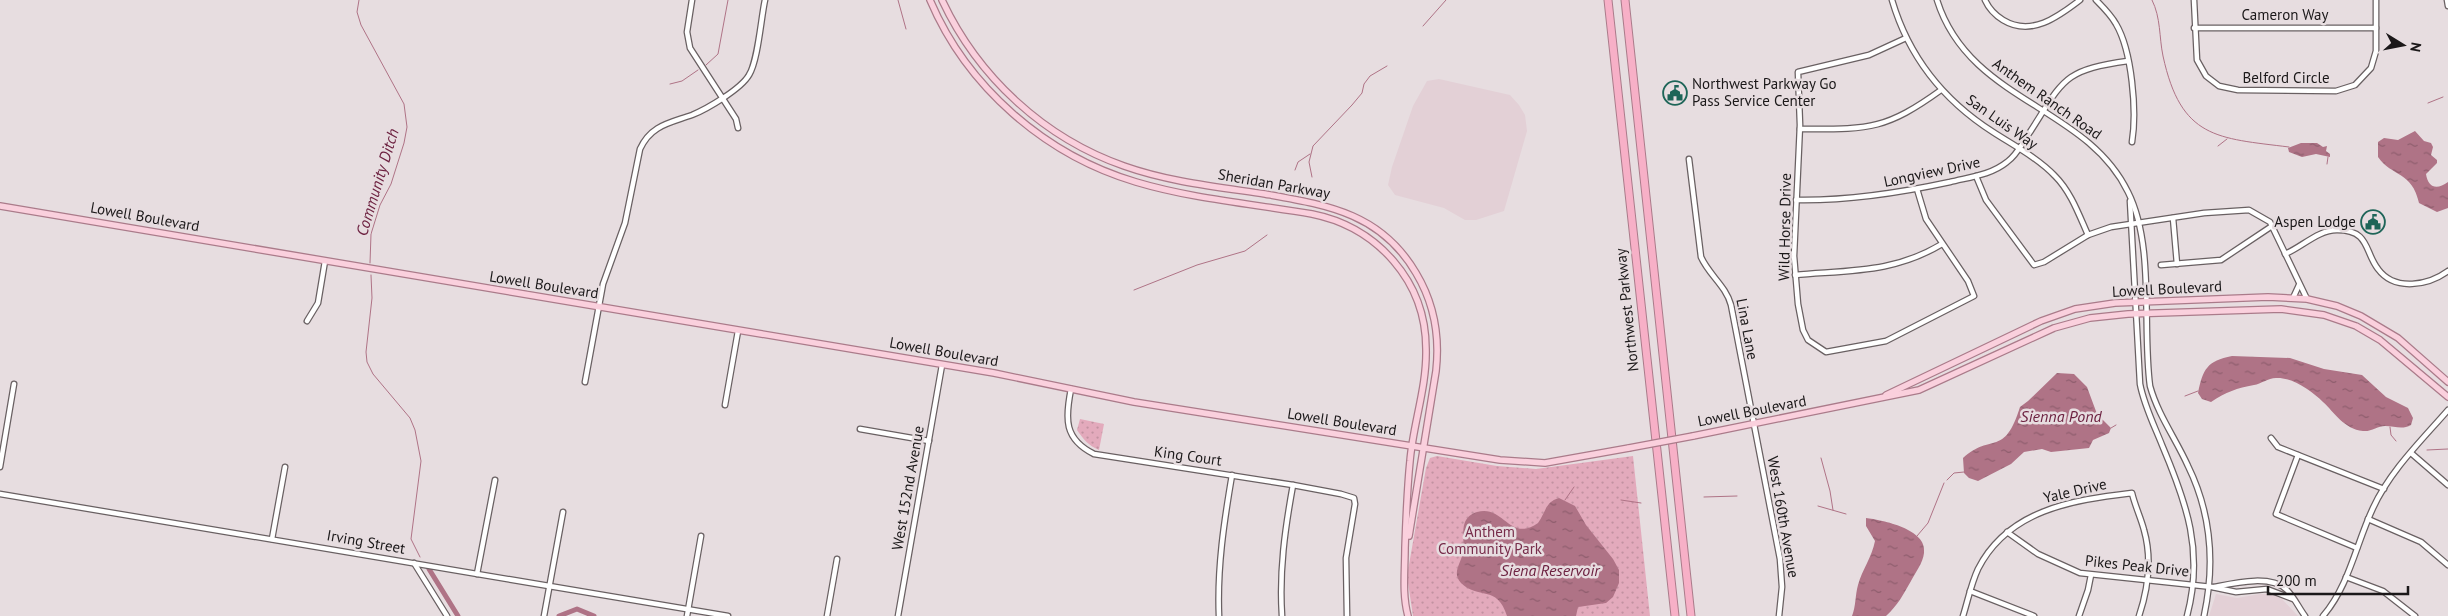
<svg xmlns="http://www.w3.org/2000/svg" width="2448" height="616" font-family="'PT Sans',sans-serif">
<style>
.built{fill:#e3d0d6}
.grass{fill:url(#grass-dots)}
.water{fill:url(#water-ripples)}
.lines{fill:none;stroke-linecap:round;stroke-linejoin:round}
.stream{stroke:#af7386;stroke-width:1}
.canal{stroke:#af7386;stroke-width:5}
.minor-casing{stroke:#696062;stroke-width:7}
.major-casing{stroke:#aa7b8a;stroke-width:8}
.highway-casing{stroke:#aa7b8a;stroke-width:9}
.minor{stroke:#fff;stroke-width:4.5}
.major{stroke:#fad0dd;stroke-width:5.5}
.highway{stroke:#f7b0c7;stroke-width:7}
.major-bridge-casing{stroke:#aa7b8a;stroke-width:8;stroke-linecap:butt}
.major-bridge{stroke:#fad0dd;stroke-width:5.5}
.labels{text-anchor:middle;stroke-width:5;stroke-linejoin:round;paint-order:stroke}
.street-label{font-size:15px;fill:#1b1819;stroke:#e7dde0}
.poi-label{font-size:15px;fill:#1b1819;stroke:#e7dde0;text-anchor:start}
.park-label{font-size:15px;fill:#772c4a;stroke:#e7dde0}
.water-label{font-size:16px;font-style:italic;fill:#6d2241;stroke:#e7dde0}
</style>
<defs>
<pattern id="grass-dots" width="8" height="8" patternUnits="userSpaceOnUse" patternTransform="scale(1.25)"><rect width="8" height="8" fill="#e3aabc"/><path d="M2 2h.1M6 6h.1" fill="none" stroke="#c292a1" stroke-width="1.8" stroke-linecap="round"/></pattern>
<pattern id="water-ripples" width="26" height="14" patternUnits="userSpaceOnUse" patternTransform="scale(1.25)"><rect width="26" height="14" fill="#af7386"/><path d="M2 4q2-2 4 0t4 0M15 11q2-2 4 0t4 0" fill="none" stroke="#8e5d6d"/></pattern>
</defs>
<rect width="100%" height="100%" fill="#e7dde0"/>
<g class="built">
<path d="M1439,79L1510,95L1519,105L1525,115L1527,131L1504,211L1476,220H1465L1444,208L1395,195L1388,185L1392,167L1413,106L1427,81Z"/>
<path d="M2216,594L2237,598L2260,594H2271L2282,599L2298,616H2209Z"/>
</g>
<g class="grass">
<path d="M1080,419L1104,424L1099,450C1089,446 1083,439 1077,430Z"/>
<path d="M1437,456L1497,466L1536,469L1633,456L1650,616H1413L1407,576L1426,468L1430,458Z"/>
</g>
<g class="water">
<path d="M2415,131L2424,141L2431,143L2433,147L2431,155L2437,160V163L2426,174C2428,188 2437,190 2448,182V208L2437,212L2419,203C2412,171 2392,177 2378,157V142L2384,138L2398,140Z"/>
<path d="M2301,143H2317L2323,147L2327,146L2326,151L2330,154V157L2316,154L2302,157L2289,152L2288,148Z"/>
<path d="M2232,356L2290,358L2324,369L2362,375L2386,397L2408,408L2413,418L2411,425C2402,430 2395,426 2385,426C2378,426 2371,432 2363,431C2344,429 2335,413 2323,402C2312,391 2292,377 2276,378C2268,378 2261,384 2254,385C2237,388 2226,392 2211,402L2202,399L2198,393C2203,369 2207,361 2232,356Z"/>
<path d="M2057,373L2074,374L2087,387L2097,414L2111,428L2109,433L2093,440L2089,448L2051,452L2042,449L2024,452L2011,464L1978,481L1969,478L1964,473L1963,458C1992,432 2004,458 2020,407L2028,401Z"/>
<path d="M1559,498L1575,506L1586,525L1613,559L1619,570V583L1613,597L1606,603L1578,607L1576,616H1507C1497,584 1478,600 1461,583C1451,572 1462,563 1463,551C1465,536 1458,518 1477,512C1504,504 1509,543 1538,523C1546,512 1545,502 1559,498Z"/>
<path d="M1866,518C1882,520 1928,529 1924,553C1923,563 1915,573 1911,581C1903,595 1898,605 1886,616H1852C1856,606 1855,596 1858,585C1862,570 1872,557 1875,541L1866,526Z"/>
</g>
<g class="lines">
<g class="stream">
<path d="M359,0L357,12L361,25L404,104L407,127L404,143L391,184L380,205L371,234L370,263"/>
<path d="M898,0L906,29"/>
<path d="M2152,0C2161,18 2159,37 2163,56C2181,139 2217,138 2289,147"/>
<path d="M1423,26L1446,0"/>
<path d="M706,65L718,54L728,0"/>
<path d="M670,84L682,81L698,70"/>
<path d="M2428,103L2443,97"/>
<path d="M2218,146L2227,139"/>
<path d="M2327,164L2328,157"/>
<path d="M1295,170L1298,162L1310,154"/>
<path d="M1312,177L1309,162L1313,146L1352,105L1362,93L1364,84L1370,76L1387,66"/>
<path d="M371,275L372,298L366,352L367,362L373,374L410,418L415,430L421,461L411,539L420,557"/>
<path d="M1134,290L1197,265L1245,251L1267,235"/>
<path d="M2185,396L2198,391"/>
<path d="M2390,427L2391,435L2396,441"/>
<path d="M2111,428L2116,425"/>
<path d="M2427,450L2448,449"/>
<path d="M1821,458L1830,491L1833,510"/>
<path d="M1947,480L1954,473L1964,472"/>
<path d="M1704,497L1737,496"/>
<path d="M1565,500L1574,487"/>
<path d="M1621,500L1641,503"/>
<path d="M1818,506L1846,514"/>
<path d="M1917,536L1928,523L1944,483"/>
</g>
<g class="canal">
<path d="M429,569L458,616"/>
<path d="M559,616L577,609L594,616"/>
</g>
<g class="minor-casing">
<g id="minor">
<path d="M692,0L687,32L690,48L736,119L738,128"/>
<path d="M1892,0C1909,58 1943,100 1993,132C2013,145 2038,158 2055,176C2071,192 2079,215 2088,235"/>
<path d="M1937,0C1969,102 2086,105 2128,192C2155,246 2142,327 2150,386C2158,415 2176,439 2188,466C2211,513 2215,565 2204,616"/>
<path d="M1985,0C1989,9 1995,15 2003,20C2031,37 2058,17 2080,0"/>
<path d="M2096,0C2103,7 2111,15 2116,24C2132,51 2137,111 2132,142"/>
<path d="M2194,0L2197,60L2206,76L2219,86L2238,90L2336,91L2355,85L2371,68L2376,51V0"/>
<path d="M2447,0L2448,6"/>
<path d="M2194,28H2376"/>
<path d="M1906,38L1869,55L1798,72L1800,125L1794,256L1798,304L1803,330L1808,340L1826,352L1886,341L1974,296L1968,281L1926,219L1917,189"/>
<path d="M1800,129C1868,129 1884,131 1941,90"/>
<path d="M1689,159L1701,257C1709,275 1726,286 1731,305L1780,559L1782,587L1779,616"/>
<path d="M1976,176L1986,200L2034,265L2044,262L2088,235L2111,227L2204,213L2249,210L2270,222L2307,299"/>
<path d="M1796,200C1849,201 1899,193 1950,182C1970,177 1991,175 2007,162C2017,155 2023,142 2030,132C2064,79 2063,70 2128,61"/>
<path d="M2130,201L2140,384C2144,405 2154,425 2162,445C2187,504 2204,552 2187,616"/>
<path d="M2173,218L2177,264"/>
<path d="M2285,254C2302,247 2318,230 2337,230C2370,230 2364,251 2378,269C2395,292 2429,285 2448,271"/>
<path d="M2161,265L2221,260L2272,226"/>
<path d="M1795,275C1850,270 1894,273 1942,244"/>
<path d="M2293,298L2299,285"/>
<path d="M307,321L318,303L325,261"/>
<path d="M585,382L603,284L625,223L640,149C651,125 670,123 692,115C707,109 741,89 749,75C758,61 761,18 765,0"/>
<path d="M1071,389C1065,419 1064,439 1094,454L1293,485L1341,494L1354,498L1355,504L1346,558L1347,616"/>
<path d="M725,405L738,331"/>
<path d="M860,429L929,441"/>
<path d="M2271,438L2278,447L2384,489"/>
<path d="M2411,453L2448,485"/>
<path d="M2298,455L2276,514L2357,548"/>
<path d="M0,467L14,384"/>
<path d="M0,494L728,616"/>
<path d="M2368,519L2421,542L2448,565"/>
<path d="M2007,532L2038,554L2080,573L2212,587L2236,592L2267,589L2293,599"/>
<path d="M272,539L285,467"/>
<path d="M414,563L447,616"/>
<path d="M477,574L495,480"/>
<path d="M2346,577L2383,591L2415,616"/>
<path d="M2214,587C2234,583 2271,574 2287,590C2294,597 2299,608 2305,616"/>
<path d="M1970,591L2034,616"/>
<path d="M544,616L563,512"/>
<path d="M687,616L701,536"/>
<path d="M827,616L837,559"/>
<path d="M898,616L942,365"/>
<path d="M1219,616C1217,568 1224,522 1232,475"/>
<path d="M1282,616C1279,571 1285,529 1293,485"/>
<path d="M1963,616C1968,600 1971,584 1978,569C2008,510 2072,500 2132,493C2135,506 2141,518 2144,530C2152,558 2148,589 2139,616"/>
<path d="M2079,616L2088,590L2091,575"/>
<path d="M2323,616C2349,586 2356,544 2373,508C2390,471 2421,441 2448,410"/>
</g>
</g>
<g class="major-casing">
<g id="major">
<path d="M930,0C967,87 1045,155 1136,182C1193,199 1254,204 1312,214C1377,227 1426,281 1426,349C1427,387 1413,424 1410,461C1407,490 1406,519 1405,548C1405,571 1402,594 1408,616"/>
<path d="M942,0C978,77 1044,138 1124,166C1169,182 1218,187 1265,194C1327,205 1381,213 1416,273C1434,303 1440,336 1436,371L1409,536"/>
<path d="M0,206L994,373L1134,402L1500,460L1545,463L1629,448"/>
<path d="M1886,395L2041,321L2075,309L2115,303L2268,297L2307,299L2337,306L2361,316L2398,338L2448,382"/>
<path d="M1693,436L1919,390L2054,328L2090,318L2128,314L2281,309L2324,315L2356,326L2380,340L2448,397"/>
</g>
</g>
<g class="highway-casing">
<g id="highway">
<path d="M1608,0L1675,616"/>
<path d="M1625,0L1691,616"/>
</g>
</g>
<use href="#minor" class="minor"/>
<use href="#major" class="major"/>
<use href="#highway" class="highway"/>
<g class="major-bridge-casing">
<path id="major-bridge" d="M1629,448L1693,436"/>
</g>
<use href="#major-bridge" class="major-bridge"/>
</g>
<defs>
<g id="civic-ring" transform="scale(1.25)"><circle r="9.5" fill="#e7dde0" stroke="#1e6558" stroke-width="1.5"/><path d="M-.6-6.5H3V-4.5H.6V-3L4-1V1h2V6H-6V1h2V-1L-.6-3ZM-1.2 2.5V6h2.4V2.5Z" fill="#1e6558"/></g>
</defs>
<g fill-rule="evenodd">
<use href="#civic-ring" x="1675" y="93"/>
<use href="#civic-ring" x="2373" y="222"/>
</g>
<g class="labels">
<g class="street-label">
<text x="2285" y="20">Cameron Way</text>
<text x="2286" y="83">Belford Circle</text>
<text transform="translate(2047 99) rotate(35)" y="5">Anthem Ranch Road</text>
<text transform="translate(2002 122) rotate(35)" y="5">San Luis Way</text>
<text transform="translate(1932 172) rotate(-12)" y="5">Longview Drive</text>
<text transform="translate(1274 184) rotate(10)" y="5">Sheridan Parkway</text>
<text transform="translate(145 217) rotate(10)" y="5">Lowell Boulevard</text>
<text transform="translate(1785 227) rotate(-89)" y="5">Wild Horse Drive</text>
<text transform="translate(544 285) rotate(9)" y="5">Lowell Boulevard</text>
<text transform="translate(2167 289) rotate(-3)" y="5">Lowell Boulevard</text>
<text transform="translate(1627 310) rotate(-96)" y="5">Northwest Parkway</text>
<text transform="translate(1747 329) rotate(79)" y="5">Lina Lane</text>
<text transform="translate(944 352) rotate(10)" y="5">Lowell Boulevard</text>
<text transform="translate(1752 411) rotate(-11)" y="5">Lowell Boulevard</text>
<text transform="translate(1342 422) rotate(9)" y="5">Lowell Boulevard</text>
<text transform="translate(1188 456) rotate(8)" y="5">King Court</text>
<text transform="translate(908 488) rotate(-80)" y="5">West 152nd Avenue</text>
<text transform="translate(2075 491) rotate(-13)" y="5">Yale Drive</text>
<text transform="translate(1783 517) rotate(80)" y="5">West 160th Avenue</text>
<text transform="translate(366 542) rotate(10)" y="5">Irving Street</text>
<text transform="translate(2137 566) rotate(6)" y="5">Pikes Peak Drive</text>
</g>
<g class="poi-label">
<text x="1692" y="89">Northwest Parkway Go<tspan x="1692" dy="17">Pass Service Center</tspan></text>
<text x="2356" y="227" text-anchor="end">Aspen Lodge</text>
</g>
<g class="park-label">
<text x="1490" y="537">Anthem<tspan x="1490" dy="17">Community Park</tspan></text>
</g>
<g class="water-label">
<text transform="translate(377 182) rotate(-73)" y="6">Community Ditch</text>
<text x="2061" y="422">Sienna Pond</text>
<text x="1550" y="576">Siena Reservoir</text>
</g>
</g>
<g transform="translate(2403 45) rotate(100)" stroke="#e7dde0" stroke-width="4" paint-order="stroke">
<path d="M0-4L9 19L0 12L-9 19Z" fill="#1b1819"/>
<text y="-8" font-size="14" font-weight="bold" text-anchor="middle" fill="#1b1819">N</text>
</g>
<path d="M2268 586v8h140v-8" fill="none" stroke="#1b1819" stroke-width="2.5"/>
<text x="2276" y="586" font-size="15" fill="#1b1819" stroke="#e7dde0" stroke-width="4" paint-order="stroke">200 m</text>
</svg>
